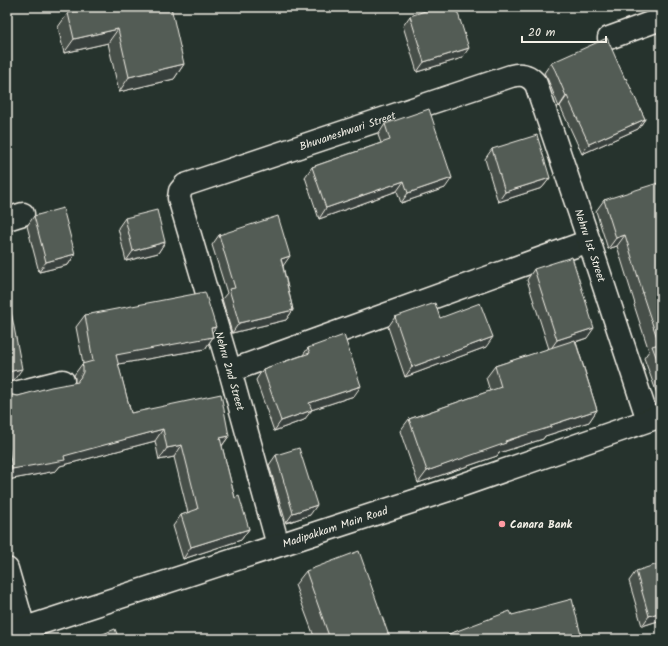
<svg xmlns="http://www.w3.org/2000/svg" width="668" height="646" font-family="Kalam,sans-serif">
<style>
.lines{fill:none;stroke-linecap:round;stroke-linejoin:round}
.street-casing{stroke:#f4f1e8;stroke-width:25}
.street{stroke:#26332d;stroke-width:22}
.wall{fill:#474f49;stroke:#f4f1e8}
.shaded-wall{fill:#39403c;stroke:#f4f1e8}
.building{fill:#525c55;stroke:#f4f1e8}
.poi-dot{fill:#ff9aa2;stroke:#26332d;stroke-width:1.5}
.labels{text-anchor:middle;stroke-width:3;stroke-linejoin:round;paint-order:stroke}
.street-label{font-size:11px;fill:#f4f1e8;stroke:#26332d}
.poi-label{font-size:11px;font-weight:bold;fill:#f4f1e8;stroke:#26332d;text-anchor:start}
</style>
<rect width="100%" height="100%" fill="#26332d"/>
<filter id="ink" filterUnits="userSpaceOnUse"><feTurbulence type="fractalNoise" baseFrequency=".025" numOctaves="2"/><feDisplacementMap in="SourceGraphic" scale="8" xChannelSelector="R" yChannelSelector="G"/><feConvolveMatrix kernelMatrix="1 2 1 2 8 2 1 2 1" color-interpolation-filters="sRGB"/></filter>
<g filter="url(#ink)">
<g class="lines">
<g class="street-casing">
<g id="street">
<path d="M609,38L661,19"/>
<path d="M7,219L23,214"/>
<path d="M230,371L589,241"/>
<path d="M7,395L63,381"/>
<path id="s1" d="M278,545L230,371L179,198L180,191L185,185L511,76C522,73 529,75 536,84L589,241L648,420"/>
<path d="M7,569L24,628"/>
<path id="s2" d="M7,634L448,490L661,416"/>
</g>
</g>
<use href="#street" class="street"/>
</g>
<g class="wall">
<path d="M94,7L184,64L174,79L119,92L108,43L64,53L58,27L68,13Z"/>
<path d="M410,16L462,58L417,72L403,26Z"/>
<path d="M551,63L625,79L645,119L638,129L582,154L560,106L559,107L548,80L544,73Z"/>
<path d="M385,124L445,188L401,203L397,191L319,219L305,177L312,167L381,143L378,135Z"/>
<path d="M492,149L550,178L542,188L498,202L485,159Z"/>
<path d="M661,191V398L659,399L644,358L649,351L634,305L635,304L617,246L608,249L596,211L604,200Z"/>
<path d="M34,216L75,254L68,265L39,272L27,226Z"/>
<path d="M125,218L165,242L158,253L126,261L118,228Z"/>
<path d="M219,235L283,266L293,310L286,320L232,333L222,299L227,293L212,245Z"/>
<path d="M534,269L587,338L576,342L597,410L589,422L545,436L543,439L499,453L497,456L418,483L400,431L409,419L490,391L486,378L495,366L549,349L527,280Z"/>
<path d="M85,315L212,332L213,337L205,349L118,364L131,413L229,436L222,446L235,498L249,529L241,540L183,559L173,526L181,515L188,513L174,457L159,460L155,441L60,466L56,471L7,480V393L12,395L18,396L75,383V378L74,375L82,364L83,363L76,327Z"/>
<path d="M395,317L440,318L486,347L405,377L388,327Z"/>
<path d="M308,348L354,396L311,410L304,420L274,431L256,380L263,369L303,355Z"/>
<path d="M661,444V466L656,451Z"/>
<path d="M276,455L310,515L286,523L269,465Z"/>
<path d="M306,571L390,639H315L295,585Z"/>
<path d="M636,571L661,620L642,626L629,581Z"/>
<path d="M512,615L582,639H446L449,634Z"/>
</g>
<g class="shaded-wall">
<path d="M118,29L108,43L64,53L74,39Z"/>
<path d="M469,48L462,58L417,72L424,62Z"/>
<path d="M184,64L174,79L119,92L129,77Z"/>
<path d="M566,96H567L560,106L559,107Z"/>
<path d="M645,119L638,129L582,154L589,144Z"/>
<path d="M452,178L445,188L401,203L408,193Z"/>
<path d="M550,178L542,188L498,202L505,192Z"/>
<path d="M404,181L397,191L319,219L326,208Z"/>
<path d="M625,235L617,246L608,249L616,238Z"/>
<path d="M165,242L158,253L126,261L133,251Z"/>
<path d="M75,254L68,265L39,272L46,262Z"/>
<path d="M290,256L283,266L281,259Z"/>
<path d="M293,310L286,320L232,333L239,323Z"/>
<path d="M216,327L208,338L213,337L205,349L107,366L116,355Z"/>
<path d="M594,328L587,338L550,350L557,340Z"/>
<path d="M493,337L486,347L405,377L412,367Z"/>
<path d="M22,369L14,380L7,382V374L12,371Z"/>
<path d="M361,386L354,396L302,413L309,403Z"/>
<path d="M312,410L304,420L274,431L281,421Z"/>
<path d="M597,410L589,422L545,436L543,439L499,453L497,456L418,483L427,471L551,425Z"/>
<path d="M163,429L155,441L60,466L56,471L7,480V477L12,469Z"/>
<path d="M229,436L221,447L220,438Z"/>
<path d="M182,445L174,457L159,460L167,448Z"/>
<path d="M317,505L310,515L286,523L293,513Z"/>
<path d="M249,529L241,540L183,559L191,547Z"/>
<path d="M661,612V620L642,626L649,616Z"/>
</g>
<g class="building">
<path d="M94,7H171L184,64L129,77L118,29L74,39L68,13Z"/>
<path d="M437,7H456L469,48L424,62L410,16Z"/>
<path d="M607,38L625,79L626,78L645,119L589,144L567,96H566L555,70L551,63Z"/>
<path d="M429,109L452,178L408,193L404,181L326,208L312,167L390,140L385,124Z"/>
<path d="M537,135L550,178L505,192L492,149Z"/>
<path d="M658,183L661,191V370L652,346L659,344L642,293H643L625,235L616,238L604,200Z"/>
<path d="M63,208L75,254L46,262L34,216Z"/>
<path d="M157,210L165,242L133,251L125,218Z"/>
<path d="M278,216L290,256L281,259L293,310L239,323L229,289L235,288L219,235Z"/>
<path d="M572,257L594,328L557,340L534,269Z"/>
<path d="M205,292L216,327L211,328L213,337L116,355L131,413L221,394L229,436L220,438L235,498L239,496L249,529L191,547L181,515L198,509L182,445L167,448L163,429L64,456L65,460L12,469L7,438V393L12,395L18,396L51,387L78,382V380L80,378L83,372V367L82,364L93,361L85,315Z"/>
<path d="M435,303L440,318L480,303L493,337L412,367L395,317Z"/>
<path d="M7,306H10L22,369L12,371L7,374Z"/>
<path d="M344,335L361,386L309,403L312,410L281,421L263,369L310,353L308,348Z"/>
<path d="M575,340L597,410L551,425V427L505,441L506,443L427,471L409,419L501,387L495,366Z"/>
<path d="M299,448L317,505L293,513L276,455Z"/>
<path d="M359,551L390,639H330L306,571Z"/>
<path d="M661,563V612L649,616L636,571Z"/>
<path d="M572,599L582,639H451L449,634L510,611L512,615Z"/>
<path d="M115,629L119,639H91Z"/>
</g>
</g>
<circle class="poi-dot" cx="502" cy="524" r="4"/>
<g class="labels">
<g class="street-label">
<text dy="4" stroke="none"><textPath href="#s1" startOffset="547">Bhuvaneshwari Street</textPath></text>
<text dy="4" stroke="none"><textPath href="#s1" startOffset="918">Nehru 1st Street</textPath></text>
<text transform="translate(230 371) rotate(74)" y="4">Nehru 2nd Street</text>
<text dy="4" stroke="none"><textPath href="#s2" startOffset="345">Madipakkam Main Road</textPath></text>
</g>
<g class="poi-label">
<text x="510" y="528">Canara Bank</text>
</g>
</g>
<rect width="668" height="646" fill="none" stroke="#26332d" stroke-width="24"/>
<rect x="12" y="12" width="644" height="622" fill="none" stroke="#f4f1e8" stroke-width="1.5" filter="url(#ink)"/>
<path d="M522 36v6h84v-6" fill="none" stroke="#f4f1e8" stroke-width="2"/>
<text x="528" y="36" font-size="12" fill="#f4f1e8" stroke="#26332d" stroke-width="3" paint-order="stroke">20 m</text>
</svg>
